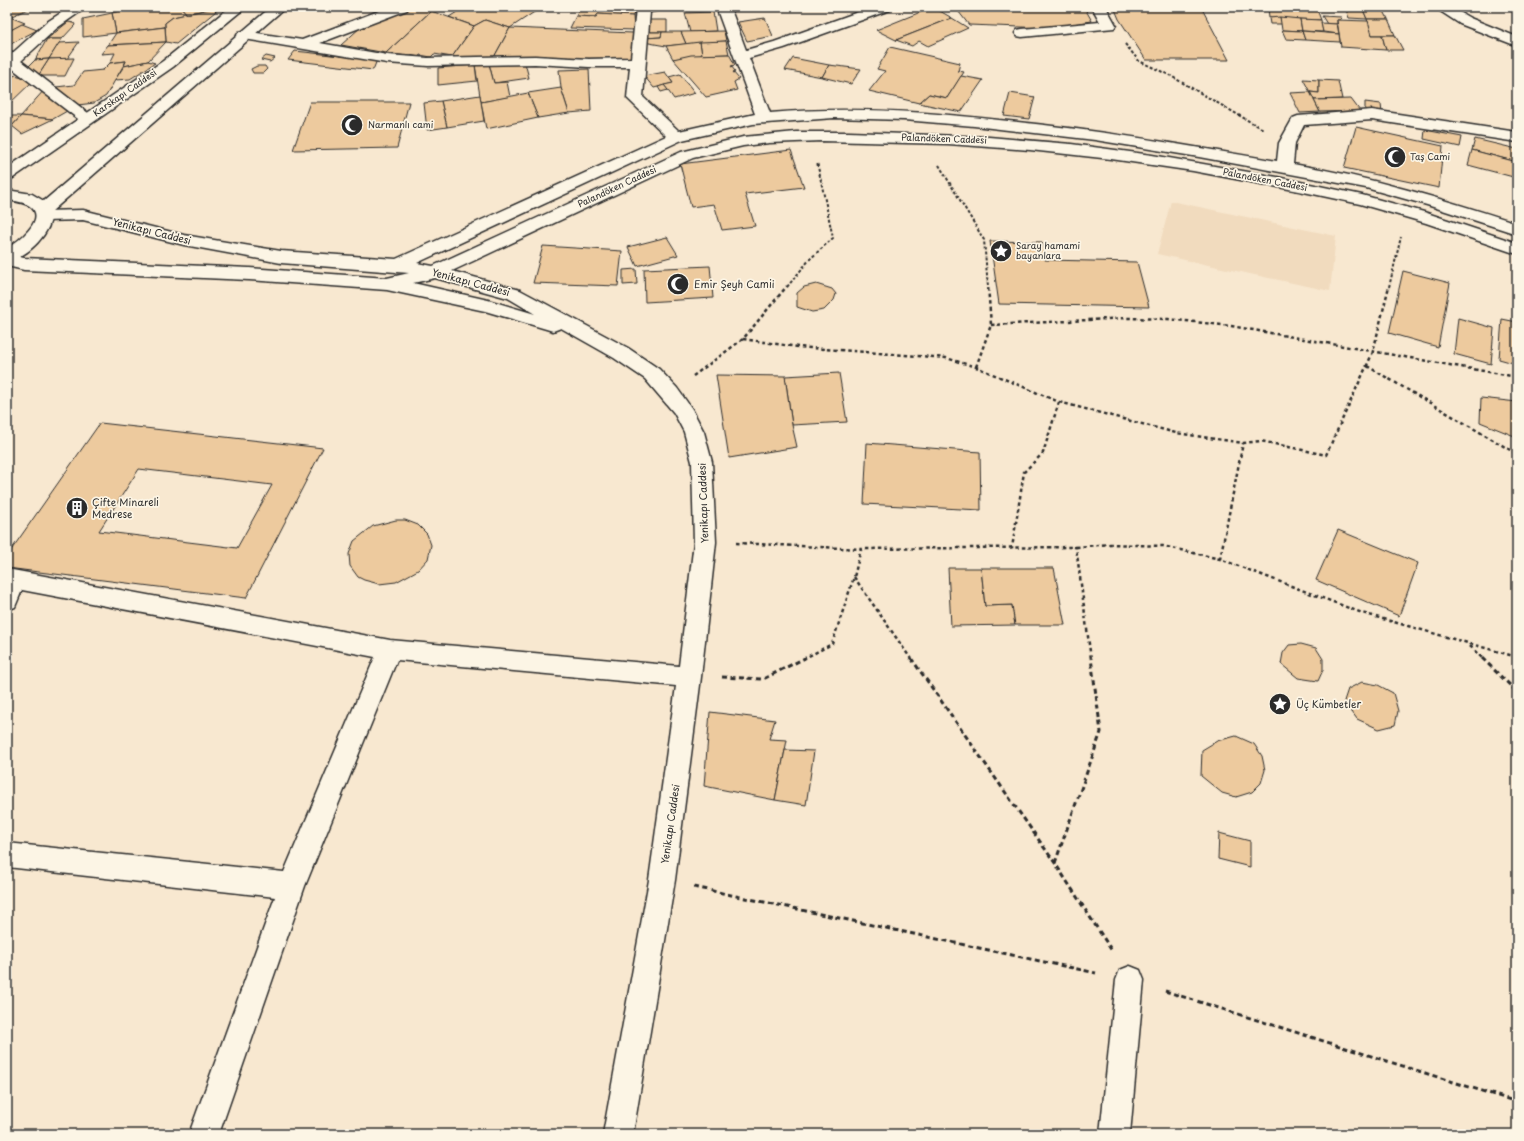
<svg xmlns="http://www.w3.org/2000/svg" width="1524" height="1141" font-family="'Playpen Sans',sans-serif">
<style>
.built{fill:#f1dbbe}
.building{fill:#edca9e;stroke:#2b2b2b;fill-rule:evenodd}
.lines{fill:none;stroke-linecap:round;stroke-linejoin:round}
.minor-casing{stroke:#2b2b2b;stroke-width:3}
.major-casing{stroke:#2b2b2b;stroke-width:3}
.path-far2{stroke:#2b2b2b;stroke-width:2;stroke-dasharray:3 2;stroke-linecap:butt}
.path-far1{stroke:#2b2b2b;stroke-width:2.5;stroke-dasharray:3.5 3;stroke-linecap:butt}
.path{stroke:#2b2b2b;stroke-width:3;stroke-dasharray:5 3.5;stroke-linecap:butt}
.minor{fill:#fcf5e5;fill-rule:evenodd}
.major{fill:#fcf5e5;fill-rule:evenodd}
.labels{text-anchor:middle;stroke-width:3.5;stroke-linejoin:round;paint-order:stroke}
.far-street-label{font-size:9px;fill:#2b2b2b;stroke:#fcf5e5}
.far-poi-label{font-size:9px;fill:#2b2b2b;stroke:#fcf5e5;text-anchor:start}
.street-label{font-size:10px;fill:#2b2b2b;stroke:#fcf5e5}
.poi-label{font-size:10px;fill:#2b2b2b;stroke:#fcf5e5;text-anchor:start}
</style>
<rect width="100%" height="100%" fill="#f8e8d0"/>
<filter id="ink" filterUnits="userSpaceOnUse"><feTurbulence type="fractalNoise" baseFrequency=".025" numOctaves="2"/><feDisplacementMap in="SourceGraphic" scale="8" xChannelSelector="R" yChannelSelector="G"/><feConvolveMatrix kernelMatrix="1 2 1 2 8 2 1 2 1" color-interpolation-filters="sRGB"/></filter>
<g filter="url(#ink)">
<path class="built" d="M1171,201L1336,236L1330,291L1157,254Z"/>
<g class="building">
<path d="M7,7H33L7,18Z"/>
<path d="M134,7H181L187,14L173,17L165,23V27L116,33L112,13Z"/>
<path d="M181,7H218L187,14Z"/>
<path d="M218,7H221L176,44L166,42L165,23L173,17Z"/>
<path d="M412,7H419L431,11L386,53L341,45L362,26Z"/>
<path d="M465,7H542L510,28L485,20L474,26L449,17Z"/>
<path d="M581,7H635L633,16L598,14L596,17L576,16Z"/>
<path d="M933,7L952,18L896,40L876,30Z"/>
<path d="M955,7H1084L1092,21L1046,28L969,25Z"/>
<path d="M1114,7H1201L1229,60H1146L1119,19Z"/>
<path d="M1268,7H1316L1321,20L1269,18Z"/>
<path d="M1345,7H1362L1367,19L1349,18Z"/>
<path d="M1362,7H1382L1388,19H1367Z"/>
<path d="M431,11L474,26L452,57L434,54L431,57L420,55L419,57L410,55L407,56L386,53Z"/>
<path d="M713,12L716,31L690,32L685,13Z"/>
<path d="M112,13L116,33L83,37V19Z"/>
<path d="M598,14L633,16L634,30L570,28L576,16L596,17Z"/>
<path d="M1322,16L1341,17L1340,20H1337V24H1327Z"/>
<path d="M10,17L25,23L7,32V18Z"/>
<path d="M1280,17L1282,24H1270L1269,18Z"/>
<path d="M1280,17L1300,19L1302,31L1282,30Z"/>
<path d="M765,18L773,36L747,41L738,22Z"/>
<path d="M952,18L968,28L928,46L919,41L912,46L896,40Z"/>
<path d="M1300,19L1321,20L1323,32L1302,31Z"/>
<path d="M1367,19H1388L1395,35H1372Z"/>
<path d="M485,20L510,28L493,59L452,57L474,26Z"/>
<path d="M647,20H667V32H646Z"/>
<path d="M1337,20L1368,21L1372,35H1382L1386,50L1341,47Z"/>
<path d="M68,22L74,23L75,25L62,39H47Z"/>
<path d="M1321,23L1337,24L1339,34L1323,32Z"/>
<path d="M22,24L37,30L7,46V32Z"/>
<path d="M165,27L166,42L108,45L116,33Z"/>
<path d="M510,28L633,33L631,58L493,59Z"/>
<path d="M1282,30L1302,31L1305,40L1286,39Z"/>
<path d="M724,31L726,41L686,44L681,32Z"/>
<path d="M1302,31L1339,34L1340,42L1305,40Z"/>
<path d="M646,32H662L661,37L645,38Z"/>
<path d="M662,32H681L686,44L666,46L649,43L645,38L661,37Z"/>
<path d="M1382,35H1395L1403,50H1386Z"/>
<path d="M47,39H62L49,59L35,60Z"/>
<path d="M726,41L729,54L702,55L700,42Z"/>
<path d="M79,42L67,59H49L59,43Z"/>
<path d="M166,42L148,61L124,66L126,61L110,63L115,53L101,54L108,45Z"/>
<path d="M700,42L702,55L673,59L666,46Z"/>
<path d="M890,47L960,63L958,71L964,72L947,98L929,94L919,103L869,91L885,71L877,69Z"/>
<path d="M295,51L377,60L373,70L288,60Z"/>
<path d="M729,54L735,65L731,66L735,71L733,72L739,79L734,82L737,90L706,97L673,59L691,55Z"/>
<path d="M266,56L275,58L270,62L261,60Z"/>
<path d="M74,58L65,76H38L49,59Z"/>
<path d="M793,58L829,65L822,77L785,70Z"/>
<path d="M49,59L38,76L28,67L35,60Z"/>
<path d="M126,61L106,96L94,103L78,105L56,87L74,85L83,72L103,70L110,63Z"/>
<path d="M148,61L155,63L130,79L115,80L124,66Z"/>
<path d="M525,63L529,78L494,83L489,64Z"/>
<path d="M489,64L494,83L507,82L510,97L481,102L475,65Z"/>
<path d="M475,65L477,81L438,85V68Z"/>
<path d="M829,65L861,69L851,84L822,77Z"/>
<path d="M257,66H265L267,69L263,73H253L251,69Z"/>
<path d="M589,69L591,111L569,113L561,88L559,70Z"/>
<path d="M665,72L673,83L654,88L644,76Z"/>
<path d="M680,74L695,93L674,99L664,85L673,83L669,77Z"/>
<path d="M15,75L34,80L7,106V82Z"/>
<path d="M961,76L983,80L961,112L919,103L929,94L947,98Z"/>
<path d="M1303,79L1319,80V93L1310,92Z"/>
<path d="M1319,80L1338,81L1342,99L1314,100L1310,92L1319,93Z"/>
<path d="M664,85L668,90L661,92L658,87Z"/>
<path d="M561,88L569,113L538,118L528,93Z"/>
<path d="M45,89L67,111L53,119L21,116Z"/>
<path d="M1310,92L1320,112L1300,113L1290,93Z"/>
<path d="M528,93L538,118L486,129L481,102Z"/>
<path d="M1010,93L1035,97L1029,119L1004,116Z"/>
<path d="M480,95L484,121L447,127L441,101Z"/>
<path d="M1351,99L1360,111L1320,112L1314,100Z"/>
<path d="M441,101L447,127L427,130L424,103Z"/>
<path d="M310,102H409L397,148L293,150Z"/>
<path d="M1365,102L1381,104L1382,113L1365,109Z"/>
<path d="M7,116H21L12,126H7Z"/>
<path d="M21,116L53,119L22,134L12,126Z"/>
<path d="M1356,127L1443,146L1439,188L1344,168Z"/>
<path d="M1425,130L1462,137L1460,147L1424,139Z"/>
<path d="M1475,139L1517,149V162L1472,150Z"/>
<path d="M791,150L804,187L745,194L755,226L722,230L714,204L691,207L680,164Z"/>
<path d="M1472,150L1517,162V178L1468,165Z"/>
<path d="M667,237L678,255L637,266L628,247Z"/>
<path d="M990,241L1042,242L1045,260L1137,262L1149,307L999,304Z"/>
<path d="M543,246L622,251L618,286L533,283Z"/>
<path d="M710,266L713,298L645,302L644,269Z"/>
<path d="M636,269L637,284L623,285V270Z"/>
<path d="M1403,271L1450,283L1438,347L1389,333Z"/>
<path d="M816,284L832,289L836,294L834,300L824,310L812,312L797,307V293L804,287Z"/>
<path d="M1458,318L1494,328L1491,364L1454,354Z"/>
<path d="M1502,319L1517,322V364L1499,359Z"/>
<path d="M839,373L847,422L792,425L785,376Z"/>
<path d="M716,375L785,376L792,425L797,447L729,458Z"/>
<path d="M1481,398L1517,402V437L1480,422Z"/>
<path d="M100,423L323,448L246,598L7,568V556ZM139,469L272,485L237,548L99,531Z"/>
<path d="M867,443L980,452L981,510L864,504Z"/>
<path d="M396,520H405L418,525L427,534L431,545L428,559L418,570L396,582L379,584L364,580L358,577L350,566L349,554L354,541L373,526Z"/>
<path d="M1338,530L1418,563L1399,616L1316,580Z"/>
<path d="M948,568H981L985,606L1012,605L1015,625L951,626Z"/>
<path d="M981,568H1054L1065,625H1015L1012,605L985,606Z"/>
<path d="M1301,644L1316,648L1323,659V670L1318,681L1298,678L1281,664L1283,653L1289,645Z"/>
<path d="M1362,682L1378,685L1393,693L1398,711L1395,725L1379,729L1357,719L1344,701L1348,689Z"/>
<path d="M710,712L775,720L769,739L787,740L775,800L704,786Z"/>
<path d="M1236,736L1254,744L1262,756L1265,770L1261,783L1252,792L1236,797L1222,793L1201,776L1202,750L1217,741Z"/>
<path d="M785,750L814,751L806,805L775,800Z"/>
<path d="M1219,833L1250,841V867L1218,859Z"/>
</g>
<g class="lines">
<g class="minor-casing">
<g id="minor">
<path d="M70,7H87L57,28L21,61L92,116L95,119L92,122H82L13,69L7,70V58L47,22Z"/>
<path d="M389,7H409L407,10L320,43L387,55L428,58L535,56L589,59L631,58L636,8L661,7L659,10L650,12L643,97L679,131L755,114L716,7H730L746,50L774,42L872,7H892L890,10L784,48L749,58L770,113C847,106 923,111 999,120C1093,129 1185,145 1277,161L1279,143L1293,118L1298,116L1372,110L1517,132V142L1372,120L1304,125L1295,143L1293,164C1370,177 1443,199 1517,223V234L1427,205L1366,188L1199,157L1095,140L974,126L904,120L834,118L753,124L682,140L417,263L433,266L681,152L743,137L796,132H849L989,137L1071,144L1152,155L1277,177L1362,195L1424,212L1517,243V254L1426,223L1360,204L1299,191L1193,171L1111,159L1030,150L948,144L822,141L769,143L743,146L693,158L452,271L520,290L628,348L659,369L677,388L692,409L704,432L712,462L716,542L701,677L675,880L633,1134H603L649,880L676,686L397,660L305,886L219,1134H189L275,897L7,867V843L284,872L375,657L22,590L15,607L7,610V569L390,640L679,666L694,542L692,462L684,432L674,413L645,379L614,358L561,328L553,331L485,311L387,290L249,280L24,270L7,266V254L24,258L249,268L387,278L409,273L281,263L184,245L83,220L44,221L38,220L36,216L38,212L44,211L83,210L184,235L281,251L396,259L666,136L627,98L630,67H589L535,64L428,66L387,63L244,39L239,38L237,35L239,32L244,31L302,40ZM435,278L508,298L535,314L488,300L413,283Z"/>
<path d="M1092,7H1106L1116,25L1114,28L1022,37L1017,36L1015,33L1017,30L1022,29L1100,22Z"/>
<path d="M1434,7H1451L1470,18L1517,37V46L1460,24Z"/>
<path d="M1130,966L1140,970L1144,980L1130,1134H1100L1116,980L1120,970Z"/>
</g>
</g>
<g class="major-casing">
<g id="major">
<path d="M230,7H246L173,67L13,178L7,180V168L163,61Z"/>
<path d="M271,7H286L52,211C52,234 28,256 7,262V248C16,243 47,220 31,207C25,202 15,201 7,200V190L32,194L44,201Z"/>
</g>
</g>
<g class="path-far2">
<path d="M1125,44L1139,61L1169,75L1263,129"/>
<path d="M939,165L984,240L988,287"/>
<path d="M787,287L810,259L833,238L817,162"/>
<path d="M1389,287L1401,237"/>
</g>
<g class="path-far1">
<path d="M991,325L1127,318L1168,319L1231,326L1517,377"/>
<path d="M743,339L798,347L946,358L976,367L1059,402L1043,453L1024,472L1012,548"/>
<path d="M1367,366L1517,454"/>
<path d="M976,367L991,325L988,286"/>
<path d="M693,376L743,339L787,286"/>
<path d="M1059,402L1176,433L1243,443L1261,441L1326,455L1373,352L1389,286"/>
<path d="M736,543L861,549L1076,547L1091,659"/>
<path d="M1076,547L1110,544L1163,546L1220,559L1362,613L1517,657"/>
<path d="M1220,559L1243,443"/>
<path d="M854,577L911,659"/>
<path d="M1470,646L1483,659"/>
<path d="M803,659L832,644L854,577L861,549"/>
</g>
<g class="path">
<path d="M911,658L1055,863L1112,951"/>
<path d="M1482,658L1517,692"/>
<path d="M722,677L763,679L805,658"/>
<path d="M1055,863L1101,732L1091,658"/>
<path d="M694,887L1096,973"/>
<path d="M1165,991L1517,1102"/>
</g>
<use href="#minor" class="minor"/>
<use href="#major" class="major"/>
</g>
</g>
<defs>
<g id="mosque-disc" transform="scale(1.15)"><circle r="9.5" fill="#2b2b2b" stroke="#fcf5e5"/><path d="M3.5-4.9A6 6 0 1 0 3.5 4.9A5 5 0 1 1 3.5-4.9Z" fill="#fff"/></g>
<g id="sight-disc" transform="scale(1.15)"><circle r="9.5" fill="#2b2b2b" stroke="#fcf5e5"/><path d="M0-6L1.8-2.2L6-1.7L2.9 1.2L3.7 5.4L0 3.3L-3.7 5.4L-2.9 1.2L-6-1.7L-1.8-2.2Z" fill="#fff"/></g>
<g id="building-disc" transform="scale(1.15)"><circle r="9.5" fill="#2b2b2b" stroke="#fcf5e5"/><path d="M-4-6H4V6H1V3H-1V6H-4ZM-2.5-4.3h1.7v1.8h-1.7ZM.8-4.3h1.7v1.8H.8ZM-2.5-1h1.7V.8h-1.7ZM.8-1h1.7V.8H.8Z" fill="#fff"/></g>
</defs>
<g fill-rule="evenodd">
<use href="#mosque-disc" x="352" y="125"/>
<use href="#mosque-disc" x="1395" y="157"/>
<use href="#sight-disc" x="1001" y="251"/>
<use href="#mosque-disc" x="678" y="284"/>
<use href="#building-disc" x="77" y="508"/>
<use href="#sight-disc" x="1280" y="704"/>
</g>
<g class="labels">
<g class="far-street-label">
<text transform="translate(125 93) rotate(-35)" y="3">Karskapı Caddesi</text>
<text transform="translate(944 139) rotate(2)" y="3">Palandöken Caddesi</text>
<text transform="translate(1265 180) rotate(11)" y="3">Palandöken Caddesi</text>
<text transform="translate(617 187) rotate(-25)" y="3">Palandöken Caddesi</text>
</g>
<g class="far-poi-label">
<text x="368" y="128">Narmanlı cami</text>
<text x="1410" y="160">Taş Cami</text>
<text x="1016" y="249">Saray hamami<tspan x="1016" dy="10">bayanlara</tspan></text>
</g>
<g class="street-label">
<text transform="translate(152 231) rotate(14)" y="4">Yenikapı Caddesi</text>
<text transform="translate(471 282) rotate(15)" y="4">Yenikapı Caddesi</text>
<text transform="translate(703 503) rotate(-92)" y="4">Yenikapı Caddesi</text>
<text transform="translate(670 824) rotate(-82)" y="4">Yenikapı Caddesi</text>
</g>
<g class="poi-label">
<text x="694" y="288">Emir Şeyh Camii</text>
<text x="92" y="506">Çifte Minareli<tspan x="92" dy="12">Medrese</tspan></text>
<text x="1296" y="708">Üç Kümbetler</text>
</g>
</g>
<rect width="1524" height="1141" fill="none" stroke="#fcf5e5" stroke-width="24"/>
<rect x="12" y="12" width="1500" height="1117" fill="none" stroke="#2b2b2b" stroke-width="1.5" filter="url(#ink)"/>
</svg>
